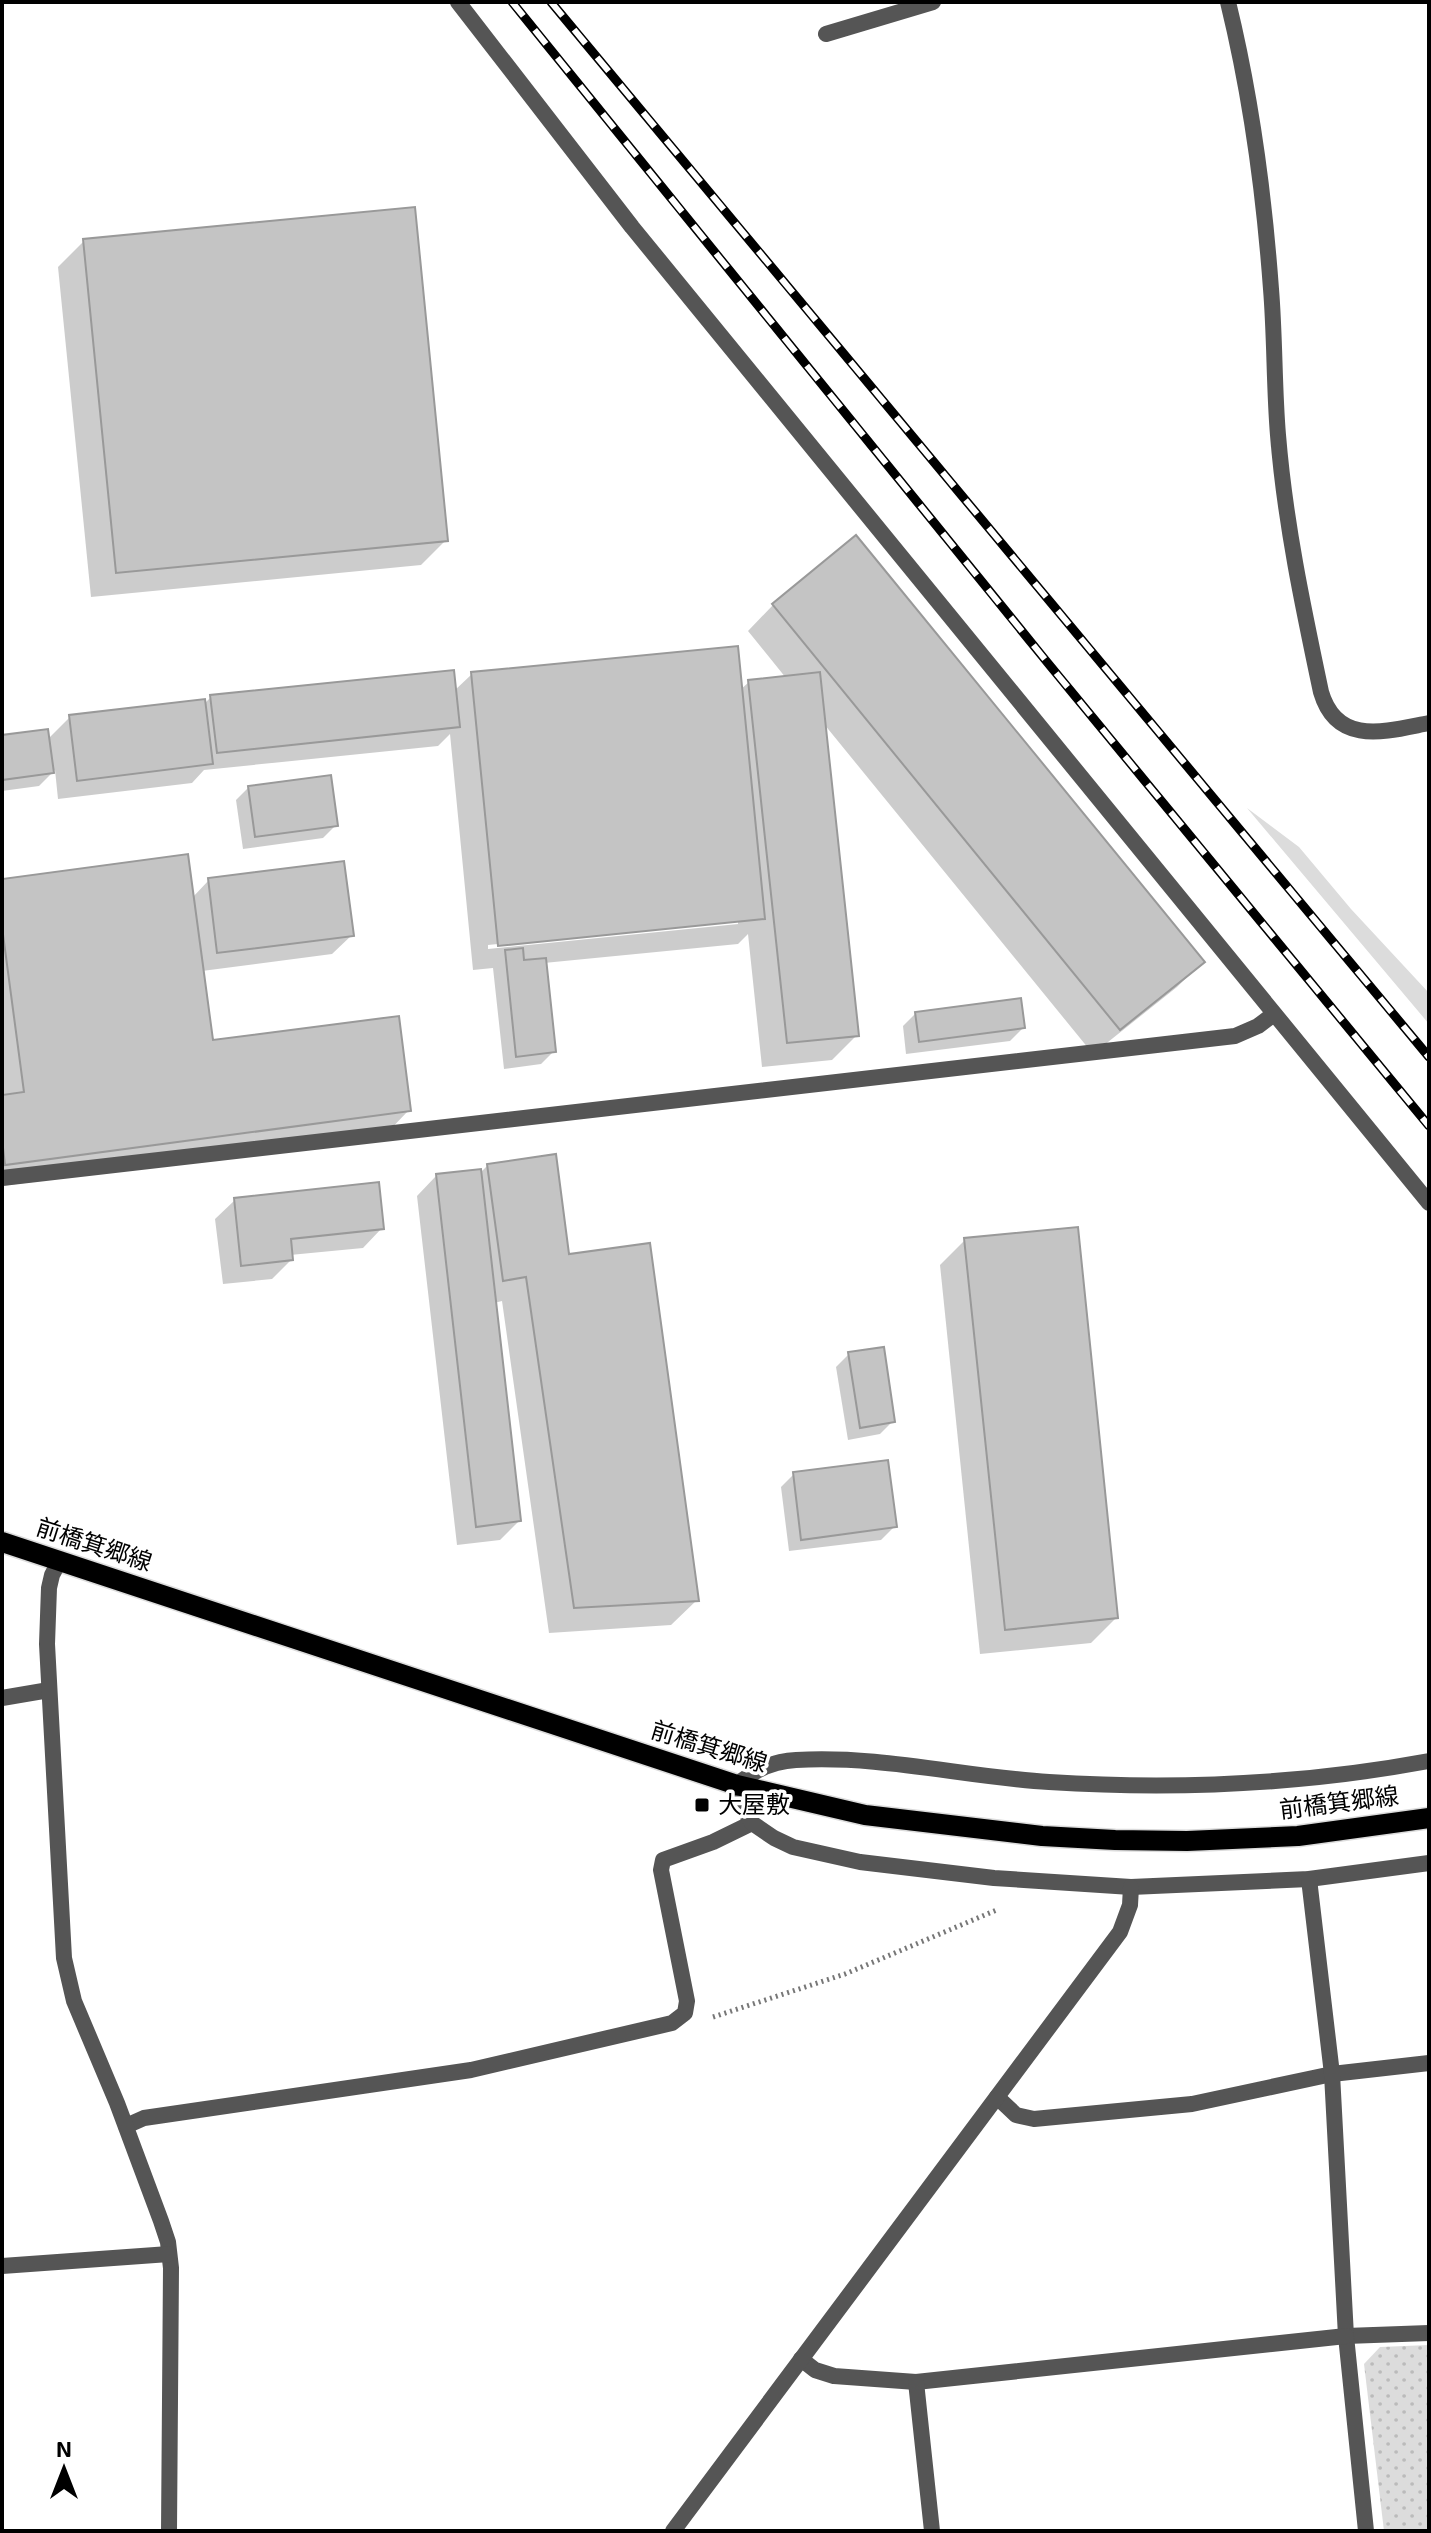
<svg xmlns="http://www.w3.org/2000/svg" width="1431" height="2533" font-family="'Exo 2','Noto Sans JP',sans-serif">
<style>
.grass{fill:#dcdcdc}
.park{fill:url(#park-dots)}
.shadow{fill:#0003;fill-rule:evenodd}
.building{fill:#c4c4c4;stroke:#999;stroke-width:2}
.lines{fill:none;stroke-linecap:round;stroke-linejoin:round}
.primary-casing{stroke:#dbdbdb;stroke-width:23}
.path{stroke:#777;stroke-width:5;stroke-dasharray:2 4;stroke-linecap:butt}
.lane{stroke:#555;stroke-width:16}
.street{stroke:#555;stroke-width:16}
.primary{stroke:#000;stroke-width:20}
.rail-casing{stroke:#000;stroke-width:9}
.rail{stroke:#fff;stroke-width:6;stroke-dasharray:18;stroke-linecap:butt}
.poi-dot{fill:#000;stroke:#fff;stroke-width:3}
.labels{text-anchor:middle;stroke-width:7;stroke-linejoin:round;paint-order:stroke}
.street-label{font-size:24px;fill:#000;stroke:#fff}
.poi-label{font-size:24px;fill:#000;stroke:#fff;text-anchor:start}
</style>
<defs>
<pattern id="park-dots" width="8" height="8" patternUnits="userSpaceOnUse" patternTransform="scale(2)"><rect width="8" height="8" fill="#dcdcdc"/><path d="M2 2h.1M6 6h.1" fill="none" stroke="#bbb" stroke-width="1.8" stroke-linecap="round"/></pattern>
</defs>
<rect width="100%" height="100%" fill="#fff"/>
<path class="grass" d="M1247,808L1299,847L1351,909L1429,993V1024Z"/>
<path class="park" d="M1429,2345V2531H1384L1364,2364L1380,2347Z"/>
<g class="shadow">
<path d="M84,241L446,540L421,565L91,597L58,267Z"/>
<path d="M856,537L1202,962L1177,987L1093,1054L824,724L857,1035L832,1060L762,1067L748,934L738,944L544,963L554,1051L541,1064L504,1069L493,968L473,970L450,734L438,746L204,770L192,783L58,799L55,770L39,786L2,791V737L48,739L70,717L204,704L211,697L454,691L472,674L740,690L749,682L786,678L748,631L773,605ZM738,920V924L488,949V945Z"/>
<path d="M249,787L336,825L323,838L243,849L236,800Z"/>
<path d="M209,880L352,935L332,954L202,971L211,1042L409,1110L384,1136L2,1186V881L192,898Z"/>
<path d="M916,1013L1023,1028L1010,1041L906,1054L903,1026Z"/>
<path d="M488,1165L568,1256L697,1600L671,1625L549,1633L502,1301L494,1303L519,1521L500,1540L457,1545L417,1196L436,1176L479,1174Z"/>
<path d="M235,1200L382,1228L363,1248L290,1255L291,1260L272,1279L223,1284L215,1219Z"/>
<path d="M965,1240L1116,1618L1091,1643L980,1654L940,1265Z"/>
<path d="M849,1354L893,1421L880,1434L848,1440L836,1367Z"/>
<path d="M794,1474L894,1527L881,1540L789,1551L781,1487Z"/>
</g>
<g class="building">
<path d="M415,207L448,541L116,573L83,239Z"/>
<path d="M856,535L1205,962L1120,1030L772,604Z"/>
<path d="M738,646L765,919L498,946L471,672Z"/>
<path d="M454,670L460,727L217,753L210,695Z"/>
<path d="M820,672L859,1036L787,1043L748,680Z"/>
<path d="M205,699L213,764L77,781L69,715Z"/>
<path d="M48,729L54,773L2,780V735Z"/>
<path d="M331,775L338,826L255,837L248,786Z"/>
<path d="M188,854L213,1040L399,1016L411,1111L5,1165L2,1139V1095L24,1092L2,927V879Z"/>
<path d="M344,861L354,936L217,953L208,878Z"/>
<path d="M523,948L524,960L546,958L556,1052L516,1057L505,950Z"/>
<path d="M1021,998L1025,1028L919,1042L915,1012Z"/>
<path d="M556,1154L569,1254L650,1243L699,1601L574,1608L526,1277L503,1281L487,1164Z"/>
<path d="M481,1169L521,1521L476,1527L436,1174Z"/>
<path d="M379,1182L384,1229L291,1239L293,1260L241,1266L234,1198Z"/>
<path d="M1078,1227L1118,1618L1005,1630L964,1238Z"/>
<path d="M884,1347L895,1422L860,1428L848,1352Z"/>
<path d="M888,1460L897,1527L801,1540L793,1472Z"/>
</g>
<g class="lines">
<g class="primary-casing">
<path id="primary" d="M2,1542L737,1785L865,1815L1042,1836L1115,1840L1187,1841L1298,1836L1429,1818"/>
</g>
<path class="path" d="M713,2017L845,1974L999,1909"/>
<g class="lane">
<path d="M458,2L632,227L1429,1203"/>
<path d="M826,34L933,2"/>
<path d="M2,1698L49,1690"/>
<path d="M737,1785C754,1770 773,1761 796,1760C882,1755 964,1777 1049,1782C1175,1790 1305,1784 1429,1761"/>
<path d="M997,2097L1016,2115L1034,2119L1192,2104L1332,2074L1429,2063"/>
<path d="M126,2126L144,2118L471,2070L672,2023L685,2013L687,2001L661,1870L663,1860L713,1842L752,1823"/>
<path d="M1346,2336L1429,2333"/>
</g>
<g class="street">
<path d="M1228,2C1251,96 1264,193 1271,289C1275,338 1274,387 1278,435C1285,522 1303,607 1321,692C1337,747 1387,731 1429,723"/>
<path d="M2,1178L1235,1036L1258,1026L1274,1014"/>
<path d="M60,1560L52,1575L49,1588L47,1644L64,1958L74,2001L117,2103L161,2221L168,2242L171,2268L169,2531"/>
<path d="M737,1785L740,1803L752,1823L774,1838L793,1847L860,1862L994,1878L1131,1887L1309,1879L1429,1863"/>
<path d="M1309,1879L1332,2074L1346,2336L1366,2531"/>
<path d="M2,2266L169,2254"/>
<path d="M801,2359L815,2370L834,2376L916,2382L1346,2336"/>
<path d="M916,2382L932,2531"/>
<path d="M673,2531L1120,1932L1130,1905L1131,1887"/>
</g>
<use href="#primary" class="primary"/>
<g class="rail-casing">
<g id="rail">
<path d="M512,2L1047,662L1429,1126"/>
<path d="M551,2L1429,1057"/>
</g>
</g>
<use href="#rail" class="rail"/>
</g>
<rect class="poi-dot" x="694" y="1797" width="16" height="16" rx="4"/>
<g class="labels">
<g class="street-label">
<text transform="translate(94 1545) rotate(18)" y="8">前橋箕郷線</text>
<text transform="translate(709 1747) rotate(17)" y="8">前橋箕郷線</text>
<text transform="translate(1339 1803) rotate(-7)" y="8">前橋箕郷線</text>
</g>
<g class="poi-label">
<text x="718" y="1813">大屋敷</text>
</g>
</g>
<rect width="1431" height="2533" fill="none" stroke="#000000" stroke-width="8"/>
<g transform="translate(64 2469)" stroke="#ffffff" stroke-width="6" paint-order="stroke">
<path d="M0-6L14 30L0 20L-14 30Z" fill="#000000"/>
<text y="-12" font-size="22" font-weight="bold" text-anchor="middle" fill="#000000">N</text>
</g>
</svg>
